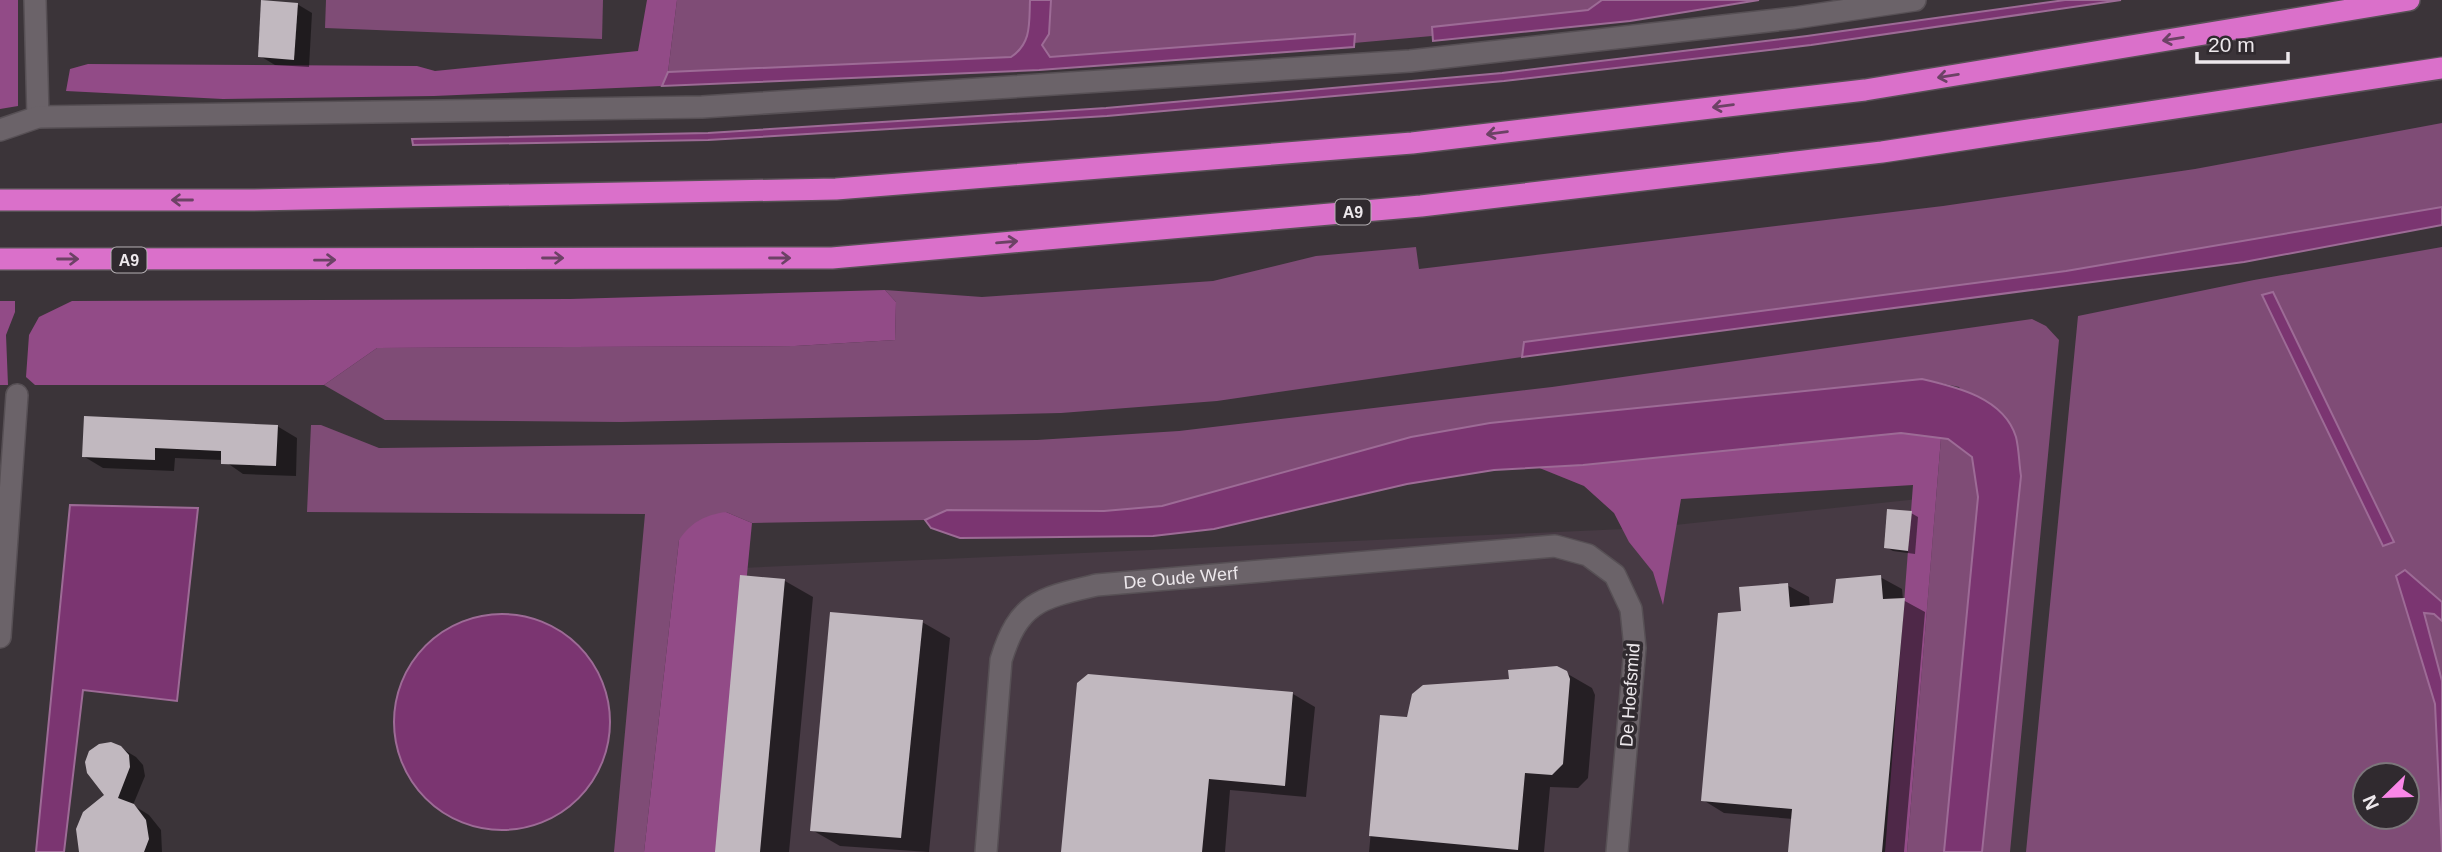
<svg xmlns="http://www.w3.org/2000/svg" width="2442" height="852" font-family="Helvetica,sans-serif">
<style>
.built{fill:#473a44}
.green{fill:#7f4c76;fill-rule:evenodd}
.forest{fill:#924b87}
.water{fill:#7b3571;stroke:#9d6b96;stroke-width:2}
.shadow{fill:#0007}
.building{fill:#c1b8bf}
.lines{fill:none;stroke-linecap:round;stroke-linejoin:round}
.minor-casing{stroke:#575055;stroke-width:24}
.highway-casing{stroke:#575055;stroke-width:24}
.minor{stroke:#6b6369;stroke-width:21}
.highway{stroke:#da70ca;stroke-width:21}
.oneway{stroke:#6c4265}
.labels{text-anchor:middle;stroke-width:7;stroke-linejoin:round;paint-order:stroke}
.shield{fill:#302a2f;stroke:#b4afb3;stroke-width:2}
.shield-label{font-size:16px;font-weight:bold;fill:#ede8ec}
.street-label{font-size:18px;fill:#ede8ec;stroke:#302a2f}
</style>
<rect width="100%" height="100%" fill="#3b3439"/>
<path class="built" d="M1965,494L1886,831L1885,852H698L719,569L1647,528Z"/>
<g class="green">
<path d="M326,0H603L602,39L325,28Z"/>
<path d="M677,0H1030C1029,23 1032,43 1011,57L668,72Z"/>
<path d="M1051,0H1602L1588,10L1432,27V36L1354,43V34L1050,57L1042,46L1049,34Z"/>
<path d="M2442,123V207L2066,271L1525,342L1522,357L1217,401L1061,413L621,422L385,420L324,385L377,348L795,346L895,340L896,302L885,290L982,297L1213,281L1316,256L1416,247L1419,269L1943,206L2195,169Z"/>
<path d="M2442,247V852H2026L2078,316L2254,280ZM2365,775H2407V817H2365Z"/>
<path d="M2032,319L2046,326L2059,340L2010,852H1982L2021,476L1959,387L1922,379L1490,423L1411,437L1162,506L1104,511L947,510L925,520L752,523L726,512L679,540L644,852H614L645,514L307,512L311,425H321L379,448L1037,440L1179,431L1552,387Z"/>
<path d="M1941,438L1948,439L1972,456L1978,497L1944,852H1907Z"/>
</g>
<g class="forest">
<path d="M0,0H18V106L0,109Z"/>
<path d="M647,0H677L668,72L662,86L434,96L223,99L66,91L70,69L88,64L417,66L435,71L638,51Z"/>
<path d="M885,290L896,302L895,340L795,346L377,348L324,385H35L26,377L29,335L39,317L72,301L570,299Z"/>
<path d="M0,301H15V312L6,335L8,385H0Z"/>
<path d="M1901,433L1941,438L1907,852H1885L1913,485L1681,499L1663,605L1653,572L1629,542L1614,513L1584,486L1537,467Z"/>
<path d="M726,512L752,523L720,852H644L679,540C691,522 705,515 726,512Z"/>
</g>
<g class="water">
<path d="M1030,0H1051L1049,34L1042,45L1050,57L1355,34L1354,47L1039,70L662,86L668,72L1011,57C1032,43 1029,23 1030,0Z"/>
<path d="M1602,0H1759L1630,21L1433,41L1432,27L1588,10Z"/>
<path d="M2065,0H2121L1811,45L1504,81L1107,116L708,140L413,145L412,139L708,133L1106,108L1502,73L1807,36Z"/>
<path d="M2442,207V225L2244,262L1522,357L1524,342L2066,271Z"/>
<path d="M2273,292L2394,542L2383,546L2262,295Z"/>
<path d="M1922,379C1957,387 2004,398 2016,437C2019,449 2019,463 2021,476L1982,852H1944L1978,497L1972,457L1948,439L1901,433L1583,465L1494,470L1407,484L1214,529L1153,536L960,538L931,528L925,520L947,510L1104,511L1162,506L1411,437L1490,423Z"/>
<path d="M70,505L198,508L177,701L83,690L64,852H36Z"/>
<path d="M2405,570L2442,602V621L2434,614L2424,613L2442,681V852L2435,704L2396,576Z"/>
<circle cx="502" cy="722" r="108"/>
</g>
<g class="shadow">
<path d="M297,4L312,13L309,67L275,65L260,56Z"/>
<path d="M277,426L297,438L296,476L243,474L223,460L175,458L174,471L103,468L83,456Z"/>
<path d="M1911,513L1918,517L1915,554L1893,551L1886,547Z"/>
<path d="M742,577L785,581L813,597L789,852H717Z"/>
<path d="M1880,577L1902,589L1903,600L1925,612L1904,852H1790L1793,819L1724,813L1703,800L1787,585L1809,597L1810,607L1834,605Z"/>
<path d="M922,622L950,638L929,852L840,846L812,830Z"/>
<path d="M1566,673L1592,688L1595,695L1588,778L1578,788L1550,787L1544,852H1369L1382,717L1408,719L1510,680Z"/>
<path d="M1089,676L1293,694L1315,707L1306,797L1230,790L1225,852H1063Z"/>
<path d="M121,748L136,757L143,765L145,776L133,805L149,815L161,830L162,852H84L107,796Z"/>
</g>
<g class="building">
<path d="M261,0L298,3L294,60L258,57Z"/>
<path d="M84,416L278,425L276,466L221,464V451L155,448V460L82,457Z"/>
<path d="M1887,509L1912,511L1908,551L1884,548Z"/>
<path d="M740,575L785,579L760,852H715Z"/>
<path d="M1881,575L1883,599L1905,598L1882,852H1788L1792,809L1701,801L1718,613L1741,611L1739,587L1788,583L1790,607L1833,603L1836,579Z"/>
<path d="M830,612L923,620L901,838L810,831Z"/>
<path d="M1557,666L1567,671L1570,679L1563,764L1552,775L1525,773L1518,850L1369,836L1380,715L1407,717L1412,694L1423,685L1509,679L1508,670Z"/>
<path d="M1088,674L1293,692L1285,786L1209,779L1202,852H1061L1077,683Z"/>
<path d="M111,742L121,746L129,755L130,767L118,798L134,804L146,820L149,839L144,852H79L76,829L83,812L104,795L87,773L85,762L89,751L99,744Z"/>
</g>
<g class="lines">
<g class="minor-casing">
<g id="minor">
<path d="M35,0L38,117"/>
<path d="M0,130L38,117L702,107L1410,61L1794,18L1915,0"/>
<path d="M0,637L17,395"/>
<path id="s1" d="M986,852L1001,660C1019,601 1041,598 1097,585L1555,546L1588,555L1615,575L1631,609L1635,648L1617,852"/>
</g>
</g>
<g class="highway-casing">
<g id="highway">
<path d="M0,200H250L836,189L1412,143L1865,90L2409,0"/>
<path d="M0,259L832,258L1421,206L1882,152L2442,68"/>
</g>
</g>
<use href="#minor" class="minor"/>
<use href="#highway" class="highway"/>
</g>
<defs><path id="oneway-shaft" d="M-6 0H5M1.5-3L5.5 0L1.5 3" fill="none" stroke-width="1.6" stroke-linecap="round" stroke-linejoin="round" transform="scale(1.75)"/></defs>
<g class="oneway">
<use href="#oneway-shaft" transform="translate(2173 39) rotate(171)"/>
<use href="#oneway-shaft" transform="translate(1948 76) rotate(171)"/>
<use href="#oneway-shaft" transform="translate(1723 106) rotate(173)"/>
<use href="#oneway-shaft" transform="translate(1497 133) rotate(173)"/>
<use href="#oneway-shaft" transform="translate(182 200) rotate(-180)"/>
<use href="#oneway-shaft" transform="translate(1007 242) rotate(-5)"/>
<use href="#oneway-shaft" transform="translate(553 258)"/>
<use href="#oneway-shaft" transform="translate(780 258)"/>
<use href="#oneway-shaft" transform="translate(68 259)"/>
<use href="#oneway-shaft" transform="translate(325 260) rotate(-1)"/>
</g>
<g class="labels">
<g class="shield">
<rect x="1335.5" y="199.5" width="35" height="25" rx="5"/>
<rect x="111.5" y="247.5" width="35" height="25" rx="5"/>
</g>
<g class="shield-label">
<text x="1353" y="218">A9</text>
<text x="129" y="266">A9</text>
</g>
<g class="street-label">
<text dy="6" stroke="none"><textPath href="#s1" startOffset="408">De Oude Werf</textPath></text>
<text transform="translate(1630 695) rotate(-86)" y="6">De Hoefsmid</text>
</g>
</g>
<g transform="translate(2386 796) rotate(247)"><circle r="33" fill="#302a2f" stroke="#7c767b" stroke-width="2"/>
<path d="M0-5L12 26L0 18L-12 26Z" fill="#fa87e8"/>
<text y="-10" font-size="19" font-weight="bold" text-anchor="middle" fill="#ede8ec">N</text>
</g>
<path d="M2197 52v10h91v-10" fill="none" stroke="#ede8ec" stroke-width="3.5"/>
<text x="2208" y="52" font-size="21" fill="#ede8ec" stroke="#302a2f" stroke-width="5" paint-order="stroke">20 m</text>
</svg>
